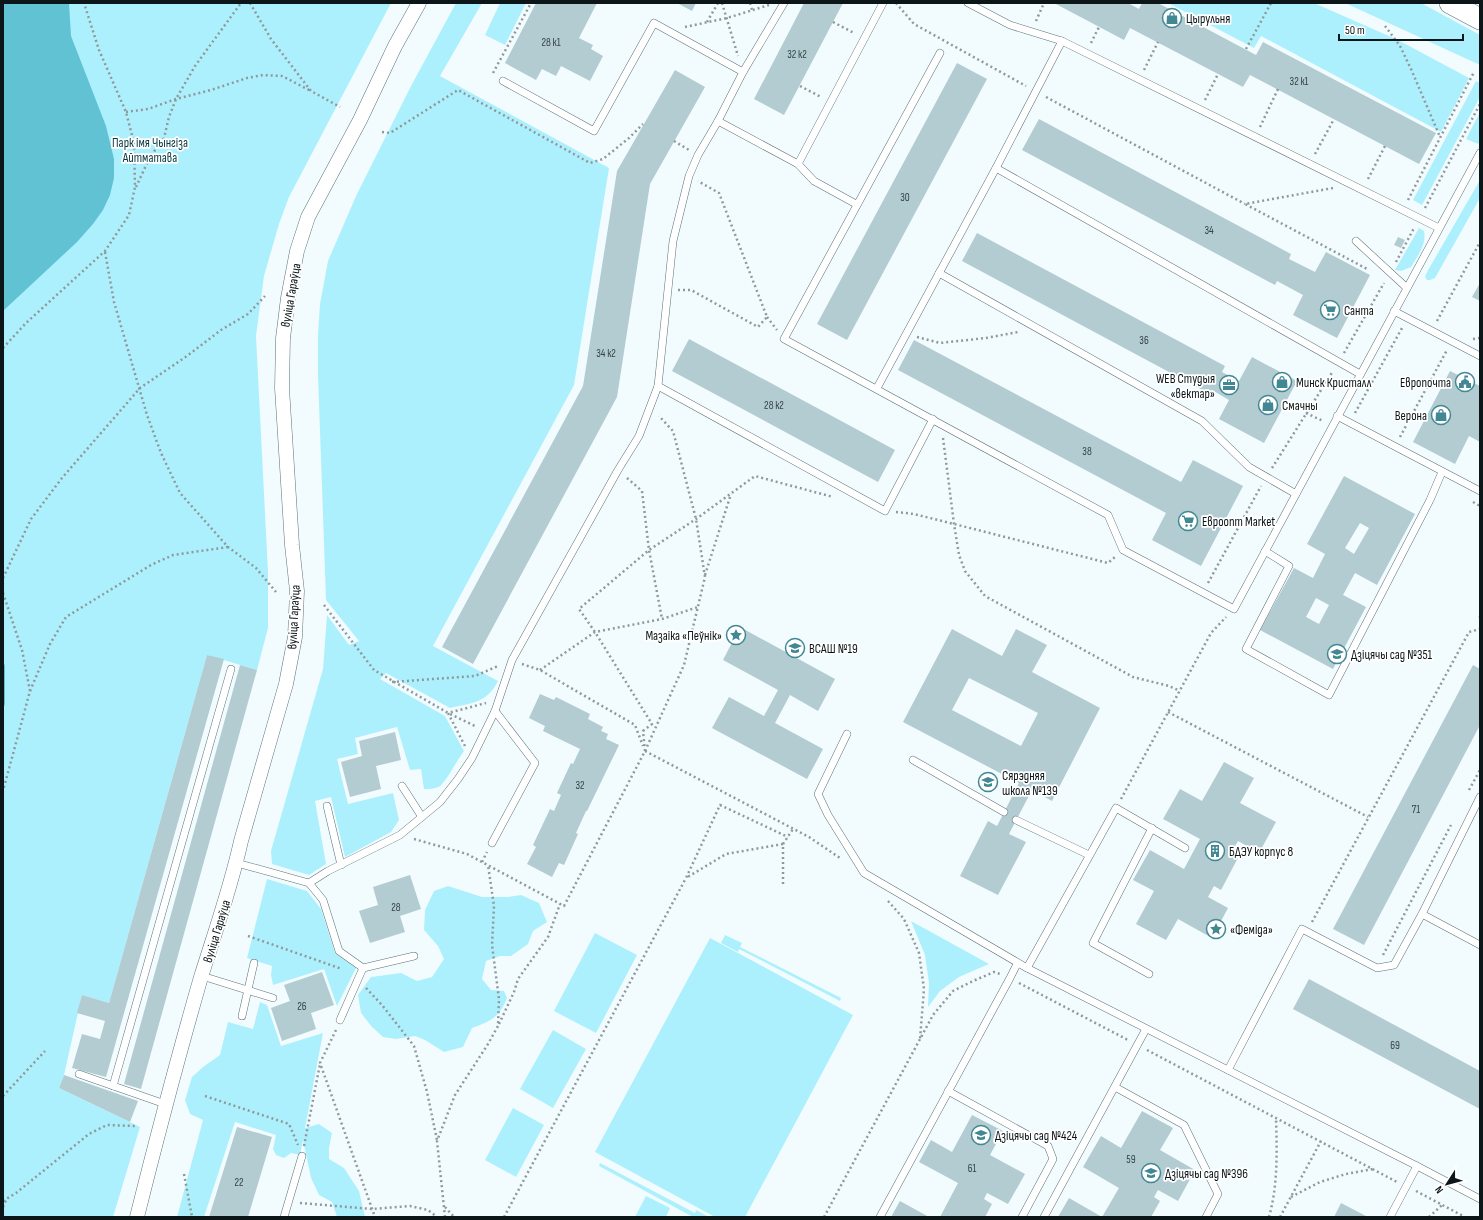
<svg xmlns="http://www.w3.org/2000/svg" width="1483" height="1220" font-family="'Sofia Sans Condensed',sans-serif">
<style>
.green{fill:#adf0fd}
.water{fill:#61c2d3}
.building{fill:#b2ccd1;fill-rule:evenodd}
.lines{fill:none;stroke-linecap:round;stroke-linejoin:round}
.service-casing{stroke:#5b7377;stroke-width:8}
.minor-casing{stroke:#5b7377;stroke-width:15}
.secondary-casing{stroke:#5b7377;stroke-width:22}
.path{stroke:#8f999b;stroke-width:2.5;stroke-dasharray:2 3;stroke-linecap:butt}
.service{stroke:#fff;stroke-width:7}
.minor{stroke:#fff;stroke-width:14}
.secondary{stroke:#fff;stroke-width:21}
.labels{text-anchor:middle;stroke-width:3.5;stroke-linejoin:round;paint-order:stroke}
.number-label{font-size:11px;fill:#364446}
.poi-label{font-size:13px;fill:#0c1618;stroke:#fff;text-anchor:start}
.park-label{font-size:13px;fill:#08383f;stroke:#fff}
.street-label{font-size:13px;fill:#0c1618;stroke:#fff}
</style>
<rect width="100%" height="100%" fill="#f2fcfe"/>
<g class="green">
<path d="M3,3H391L289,197L279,224L264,276L256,336L268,572V628L257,670L207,655L109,1003L82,995L64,1075L59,1088L140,1127L113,1217H3Z"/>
<path d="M456,3H482L440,76L609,168L574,385L433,646L498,681C487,703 472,703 450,708L386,673L380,679L445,716L464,751C457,760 448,779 440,786C435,789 429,789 424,789L421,769L410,770L397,727L355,738L358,754L337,759L348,804L393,793L399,820L391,832L345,857L331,797L315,801L326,864L309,875L272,864L271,851L323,669L327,615L349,645L359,641L326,600L318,375V335L320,304L328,261L356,196L411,86Z"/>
<path d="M500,3H526L505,45L485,35Z"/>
<path d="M1168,3H1314L1398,40L1469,78L1441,132L1261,36L1254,48Z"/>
<path d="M1345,3H1421L1480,35V65Z"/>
<path d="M1476,81L1480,83V97L1422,205L1413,200Z"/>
<path d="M1480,112V141L1478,144L1466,139Z"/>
<path d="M1480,180V198L1435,278L1430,280H1427L1425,277L1427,272Z"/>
<path d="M1419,228L1424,231C1427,244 1417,257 1411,267L1401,271L1395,270Z"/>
<path d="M267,879L307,891L321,909L335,953L356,968L337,1006L324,969L273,985L271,975L272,966L247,958Z"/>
<path d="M448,886L482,897H508L521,895L539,903L547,922L533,931L528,944L511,956H500L486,961L482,979L491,990L504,991L507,998C499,1018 491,1021 472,1028L463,1047L444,1052L425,1040L415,1036L396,1039L383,1037L372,1027L361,1013L358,995L371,977L401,973L417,981L432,977L444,959L438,946L424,930L425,910L434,891Z"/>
<path d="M911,921L989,964L959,977L940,991L928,1007L929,983L925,955Z"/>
<path d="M595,933L637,955L596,1033L554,1011Z"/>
<path d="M725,935L742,943L740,947L841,998L840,1001L739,949L738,952L721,943Z"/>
<path d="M710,938L853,1015L745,1217H715L595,1152Z"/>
<path d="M260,1002L267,1005L281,1046L323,1033L305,1128L319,1124L332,1133L329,1148V1159L344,1168L359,1191L365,1217H337L332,1202L319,1195L311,1178L303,1140L300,1155L291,1153L284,1158L276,1155L273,1149L276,1135L235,1122L204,1217H177L203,1120L190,1114L185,1100L192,1077L203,1067L220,1055L228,1022L253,1029Z"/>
<path d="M553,1030L586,1049L553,1108L520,1089Z"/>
<path d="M513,1108L544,1125L516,1177L485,1160Z"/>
<path d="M600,1163L695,1213L696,1210L709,1217H693L599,1166Z"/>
<path d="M646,1196L670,1208L666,1217H635Z"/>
</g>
<g class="water">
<path d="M3,3H69L71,36L106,126L114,159V178L110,195L103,210L93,224L77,242L3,311Z"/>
<path d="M3,660L5,666V704L3,709Z"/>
</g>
<g class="building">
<path d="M536,3H597L579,38L593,45L591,49L603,56L590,81L561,66L556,76L542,69L536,80L505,63Z"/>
<path d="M677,3H696L692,11Z"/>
<path d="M804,3H843L784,115L754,99Z"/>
<path d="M1054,3H1128L1139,9L1142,3H1158L1256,55L1263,42L1436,133L1419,164L1250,75L1243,87L1130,28L1124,40Z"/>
<path d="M957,63L987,79L847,340L817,324Z"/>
<path d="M675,70L705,87L650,184L617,397L473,664L442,647L583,386L617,171Z"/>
<path d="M1039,119L1291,254L1289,259L1315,272L1326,252L1370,275L1337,338L1293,315L1303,295L1277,281L1275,285L1022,150Z"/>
<path d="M977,233L1225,366L1222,372L1239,381L1252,357L1297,381L1264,443L1219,419L1229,400L1212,390L1210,394L962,261Z"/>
<path d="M1398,237L1405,240L1401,248L1394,245Z"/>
<path d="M1480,283V301L1472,297Z"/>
<path d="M689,339L895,450L878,482L672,371Z"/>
<path d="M914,340L1181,482L1193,460L1243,486L1201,566L1152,540L1166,513L898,370Z"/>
<path d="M1450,371L1480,386V442L1469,436L1455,464L1413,442Z"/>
<path d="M1344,476L1415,514L1377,585L1355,573L1343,595L1366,607L1333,669L1260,630L1294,568L1313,578L1325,554L1307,544ZM1360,523L1369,528L1354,554L1345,548ZM1316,598L1329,605L1319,624L1306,617Z"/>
<path d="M740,627L835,679L818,711L790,695L775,723L823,749L807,779L712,728L729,697L764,716L778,690L723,660Z"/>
<path d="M952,629L1002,656L1016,629L1047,645L1032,672L1100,708L1052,801L1032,790L1009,834L1026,842L998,895L960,876L988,821L997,826L1019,783L903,722ZM969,678L1038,713L1021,746L952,710Z"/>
<path d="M207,655L224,659L106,1077L72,1068L82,1034L100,1039L105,1021L77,1013L82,995L109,1003Z"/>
<path d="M240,665L257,670L141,1089L124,1084Z"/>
<path d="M1473,665L1480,669V725L1364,945L1333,929Z"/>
<path d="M540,694L554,700L556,697L590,714L588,719L603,727L601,731L608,734L606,739L619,745L587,811H586L576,833L578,834L564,865L559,863L552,877L527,864L536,847L533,845L550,809L554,811L561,795L557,793L571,763L573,764L580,749L543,731L545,726L529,718Z"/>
<path d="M395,732L401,760L376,766L381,789L350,797L341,762L362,756L359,741Z"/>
<path d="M1224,762L1254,778L1240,803L1276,822L1259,853L1238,841L1233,850L1240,854L1221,890L1214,886L1208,897L1228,908L1212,938L1178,919L1166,940L1136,924L1154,891L1133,880L1150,850L1184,869L1200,839L1163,819L1180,789L1202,801Z"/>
<path d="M410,875L421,909L400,916L405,932L370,943L359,911L378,905L373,887Z"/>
<path d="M322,972L334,1005L311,1013L316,1029L282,1041L271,1008L290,1001L284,985Z"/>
<path d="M1309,979L1480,1071V1109L1293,1009Z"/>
<path d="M64,1075L138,1101L130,1122L59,1088Z"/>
<path d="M1142,1111L1173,1128L1160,1150L1195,1170L1178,1201L1158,1190L1154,1197L1160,1201L1151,1217H1058L1069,1198L1102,1217L1119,1188L1083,1167L1101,1136L1121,1148Z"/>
<path d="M972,1115L1003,1131L990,1155L1025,1174L1008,1204L987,1193L984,1199L992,1204L985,1217H940L958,1183L919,1162L931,1140L952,1152Z"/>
<path d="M237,1127L272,1137L248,1217H209Z"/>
<path d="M900,1201L929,1217H891Z"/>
<path d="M1341,1203L1368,1217H1334Z"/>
</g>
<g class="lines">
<g class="service-casing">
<g id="service">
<path d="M968,3L1010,25L1062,41L1439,228"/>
<path d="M940,53L784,339L1108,515L1123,550L1234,609L1480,153"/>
<path d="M503,81L594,131L654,23L743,72"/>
<path d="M718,121L798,164L814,181L856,204"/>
<path d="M798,164L883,3"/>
<path d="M996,168L1360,374"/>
<path d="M1356,241L1407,288"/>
<path d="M939,273L1202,421L1249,467L1296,494"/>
<path d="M1394,311L1480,356"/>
<path d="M658,386L885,511L933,419"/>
<path d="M877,388L996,168L1062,41"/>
<path d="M1337,416L1480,491"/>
<path d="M1265,551L1289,566L1246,649L1329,695L1430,500L1442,472"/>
<path d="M847,734L818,794L828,815L864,873L1027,968"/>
<path d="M913,760L1004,812"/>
<path d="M402,786L422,817"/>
<path d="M327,806L341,865"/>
<path d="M1016,820L1089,855"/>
<path d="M492,843L535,763L495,711"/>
<path d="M1185,848L1116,808L1027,968L1417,1166L1480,1199"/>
<path d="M237,863L309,883L323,900L339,951L363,968L414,956"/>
<path d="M309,883L328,871L400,835L440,802L458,779L472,758L495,711L512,660L618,470L639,436L658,386L673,241L689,176L698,155L718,121L743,72L784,3"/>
<path d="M1422,914L1480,945"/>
<path d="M1149,974L1093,943L1152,828"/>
<path d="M202,976L273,998"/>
<path d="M242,1016L254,963"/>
<path d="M340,1020L363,968"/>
<path d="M1228,1070L1302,929L1377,968L1394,965L1422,914L1480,797"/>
<path d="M79,1074L165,1104"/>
<path d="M113,1086L231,669"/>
<path d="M1115,1087L1184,1125L1218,1194L1206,1217"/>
<path d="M948,1091L1048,1146L1053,1159L1022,1217"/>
<path d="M284,1217L302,1156"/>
<path d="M880,1217L1010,978L1017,964"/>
<path d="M1044,1217L1146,1029"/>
<path d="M1390,1217L1417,1166"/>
</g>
</g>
<g class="minor-casing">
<path id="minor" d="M137,1217C157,1137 178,1057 201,977C215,932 231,887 241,841L286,684L295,637L297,591L292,545L282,388L283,338L288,298L297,251L308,217L360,120L395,46L419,3"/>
</g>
<g class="secondary-casing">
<path id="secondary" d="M1450,3L1480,19"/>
</g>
<g class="path">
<path d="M250,3L271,39L311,91L340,107"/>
<path d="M722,3L738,56"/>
<path d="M750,3L752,10"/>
<path d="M896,3L914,24L1026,86"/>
<path d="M1036,21L1044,3"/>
<path d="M707,22L718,3"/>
<path d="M833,22L854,33"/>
<path d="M1385,26L1400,46L1411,69L1440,137"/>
<path d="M685,27L727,18L769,5"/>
<path d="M1091,43L1099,27"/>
<path d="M1246,49L1271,3"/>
<path d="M1144,70L1158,42"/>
<path d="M493,73L531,3"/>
<path d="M800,86L821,97"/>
<path d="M1046,97L1245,204"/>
<path d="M1205,100L1218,74"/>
<path d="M126,112L148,109L176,99L211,90L247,78L263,75L282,76L311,91"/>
<path d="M1260,127L1278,89"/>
<path d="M382,132L390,133L458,90L590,163L603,159L629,138L643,124"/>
<path d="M674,141L689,150"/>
<path d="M1315,154L1334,119"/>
<path d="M1368,179L1385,146"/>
<path d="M136,187L150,157L164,138L169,117L176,99L195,66L241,3"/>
<path d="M1333,188L1245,204L1369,270"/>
<path d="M1408,200L1474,72"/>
<path d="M1425,208L1480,104"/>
<path d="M105,252L114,302L147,415L161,453L180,493L228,547L256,568L276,592"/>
<path d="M1396,262L1414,228"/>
<path d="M678,290H691L758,327L767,317L719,193L698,181"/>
<path d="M767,317L777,330"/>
<path d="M1437,321L1480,242"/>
<path d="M917,337L940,343L986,338L1018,332"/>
<path d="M1473,339L1480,338"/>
<path d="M3,348L26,323L105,251L129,215L135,187L134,143L126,112L99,50L84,3"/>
<path d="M1344,353L1384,283"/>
<path d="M1306,413L1323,421"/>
<path d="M1355,413L1402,328"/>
<path d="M1400,437L1447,350"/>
<path d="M943,438L954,524L959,555L965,571L985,596L1133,677L1169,686L1180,691"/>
<path d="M1272,468L1333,371"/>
<path d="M627,478L642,491L649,550L662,619"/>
<path d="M1473,502L1480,506"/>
<path d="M896,512L914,514L954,524L1108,563L1115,557"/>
<path d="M705,575L731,494"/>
<path d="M3,578L31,519L62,478L140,388L187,356L221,330L248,314L265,296"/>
<path d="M1208,583L1261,486"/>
<path d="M3,593L22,650L30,691L3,791"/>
<path d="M324,605L374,670L448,713L475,726"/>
<path d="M1480,616V618"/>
<path d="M522,664L540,670L635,725L643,746"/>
<path d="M540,670L595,632L662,619L698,607"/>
<path d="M392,682L475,676L498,666"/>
<path d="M30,691L50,644L66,617L151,565L173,555L228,547"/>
<path d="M1168,712L1368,817"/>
<path d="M465,746L448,713L486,703"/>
<path d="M645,751L643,731L652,724L595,632L579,609L649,550L696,519L755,476L833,497"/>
<path d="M645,751L809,837L840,858"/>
<path d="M1469,790L1480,770"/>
<path d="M1121,799L1211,633L1226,617"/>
<path d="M414,839L467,854L564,906L645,751L684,665L705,577L696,519L673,431L659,416"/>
<path d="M783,844L726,854L686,878L720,805L788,837"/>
<path d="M482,862L487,852"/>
<path d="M783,884V844L793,829"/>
<path d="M888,901L904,919L919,953L924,989L920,1039"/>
<path d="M1312,922L1469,632L1480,629"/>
<path d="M248,936L342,969"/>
<path d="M1383,955L1451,825"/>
<path d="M1019,983L1128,1040"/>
<path d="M366,988L382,1005L414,1046L427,1092L437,1140"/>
<path d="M499,1024L514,992L518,979L548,937L560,904"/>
<path d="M336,1030L320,1063L375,1217"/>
<path d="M1147,1050L1397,1182"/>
<path d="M3,1096L45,1051"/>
<path d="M205,1096L289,1124L298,1145"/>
<path d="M304,1146L320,1064"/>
<path d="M184,1174L192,1217"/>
<path d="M1416,1191L1465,1217"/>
<path d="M1291,1197L1320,1182L1346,1174L1373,1169"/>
<path d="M3,1201L16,1193L89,1134L107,1125L135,1126"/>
<path d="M300,1203L372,1209L410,1206L428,1210L437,1217"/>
<path d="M3,1207L6,1200"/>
<path d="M445,1207L454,1217"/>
<path d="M445,1217L437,1141L455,1095L488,1044L498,1026L499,999L492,945L494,906L488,865"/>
<path d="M504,1217L686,878"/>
<path d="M824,1217L933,1015L953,991L973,981L994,972L1000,974"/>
<path d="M1269,1217C1278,1185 1277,1151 1276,1118"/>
<path d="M1280,1217L1321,1141"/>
<path d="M1429,1217L1442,1205"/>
</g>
<use href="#service" class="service"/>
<use href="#minor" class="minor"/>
<use href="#secondary" class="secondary"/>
</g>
<defs>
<g id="shop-ring" transform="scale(1)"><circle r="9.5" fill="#fff" stroke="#428894" stroke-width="1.5"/><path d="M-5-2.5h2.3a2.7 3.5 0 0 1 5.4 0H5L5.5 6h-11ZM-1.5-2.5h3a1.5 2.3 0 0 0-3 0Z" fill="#428894"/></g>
<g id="supermarket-ring" transform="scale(1)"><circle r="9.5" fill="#fff" stroke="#428894" stroke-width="1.5"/><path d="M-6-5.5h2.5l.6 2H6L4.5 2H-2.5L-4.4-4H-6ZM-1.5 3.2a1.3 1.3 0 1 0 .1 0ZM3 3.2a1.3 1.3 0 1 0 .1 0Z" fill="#428894"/></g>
<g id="civic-ring" transform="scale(1)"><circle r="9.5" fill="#fff" stroke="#428894" stroke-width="1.5"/><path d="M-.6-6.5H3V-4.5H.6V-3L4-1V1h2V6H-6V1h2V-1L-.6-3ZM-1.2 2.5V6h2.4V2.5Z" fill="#428894"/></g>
<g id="office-ring" transform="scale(1)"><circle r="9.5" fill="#fff" stroke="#428894" stroke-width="1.5"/><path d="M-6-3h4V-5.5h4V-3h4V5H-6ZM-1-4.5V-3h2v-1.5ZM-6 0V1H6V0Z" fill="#428894"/></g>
<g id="sight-ring" transform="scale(1)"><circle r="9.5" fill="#fff" stroke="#428894" stroke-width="1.5"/><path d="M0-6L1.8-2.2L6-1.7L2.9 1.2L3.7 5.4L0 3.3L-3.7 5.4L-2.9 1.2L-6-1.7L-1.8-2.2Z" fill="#428894"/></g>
<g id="school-ring" transform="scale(1)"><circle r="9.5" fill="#fff" stroke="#428894" stroke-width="1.5"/><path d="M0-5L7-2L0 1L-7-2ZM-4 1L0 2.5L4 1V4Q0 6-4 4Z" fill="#428894"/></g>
<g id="building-ring" transform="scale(1)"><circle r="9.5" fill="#fff" stroke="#428894" stroke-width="1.5"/><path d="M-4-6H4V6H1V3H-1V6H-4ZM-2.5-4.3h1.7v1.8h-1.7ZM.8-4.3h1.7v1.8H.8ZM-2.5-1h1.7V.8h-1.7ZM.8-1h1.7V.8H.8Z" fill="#428894"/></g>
</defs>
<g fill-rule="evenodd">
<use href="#shop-ring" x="1172" y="18"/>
<use href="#supermarket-ring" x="1330" y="310"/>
<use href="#shop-ring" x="1282" y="382"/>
<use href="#civic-ring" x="1465" y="382"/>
<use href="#office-ring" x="1229" y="385"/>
<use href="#shop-ring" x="1268" y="405"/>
<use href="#shop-ring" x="1441" y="415"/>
<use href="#supermarket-ring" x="1188" y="521"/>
<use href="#sight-ring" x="736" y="635"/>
<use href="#school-ring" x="795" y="648"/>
<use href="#school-ring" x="1337" y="654"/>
<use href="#school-ring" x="988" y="782"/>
<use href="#building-ring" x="1215" y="851"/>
<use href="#sight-ring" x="1216" y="929"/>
<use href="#school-ring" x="981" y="1135"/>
<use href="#school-ring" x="1151" y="1173"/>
</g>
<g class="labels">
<g class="number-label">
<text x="551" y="46">28 к1</text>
<text x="797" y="58">32 к2</text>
<text x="1299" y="85">32 к1</text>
<text x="905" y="201">30</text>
<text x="1209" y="234">34</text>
<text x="1144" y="344">36</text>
<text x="606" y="357">34 к2</text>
<text x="774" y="409">28 к2</text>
<text x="1087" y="455">38</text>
<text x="580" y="789">32</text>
<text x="1416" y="813">71</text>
<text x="396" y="911">28</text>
<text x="302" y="1010">26</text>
<text x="1395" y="1049">69</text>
<text x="1131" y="1163">59</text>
<text x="972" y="1172">61</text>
<text x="239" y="1186">22</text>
</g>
<g class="poi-label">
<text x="1186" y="23">Цырульня</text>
<text x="1344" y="315">Санта</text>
<text x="1215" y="383" text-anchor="end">WEB Студыя<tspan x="1215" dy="15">«вектар»</tspan></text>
<text x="1296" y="387">Минск Кристалл</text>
<text x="1451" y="387" text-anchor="end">Европочта</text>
<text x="1282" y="410">Смачны</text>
<text x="1427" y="420" text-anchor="end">Верона</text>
<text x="1202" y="526">Евроопт Market</text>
<text x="722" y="640" text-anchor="end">Мазаіка «Пеўнік»</text>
<text x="809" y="653">ВСАШ №19</text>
<text x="1351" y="659">Дзіцячы сад №351</text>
<text x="1002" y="780">Сярэдняя<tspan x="1002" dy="15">школа №139</tspan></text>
<text x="1229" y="856">БДЭУ корпус 8</text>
<text x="1230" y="934">«Феміда»</text>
<text x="995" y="1140">Дзіцячы сад №424</text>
<text x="1165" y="1178">Дзіцячы сад №396</text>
</g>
<g class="park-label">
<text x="150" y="147">Парк імя Чынгіза<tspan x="150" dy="15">Айтматава</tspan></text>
</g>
<g class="street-label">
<text transform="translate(290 295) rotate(-80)" y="5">вуліца Гараўца</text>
<text transform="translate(293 617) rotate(-87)" y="5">вуліца Гараўца</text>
<text transform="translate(216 931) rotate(-73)" y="5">вуліца Гараўца</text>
</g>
</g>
<rect width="1483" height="1220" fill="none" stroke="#0c1618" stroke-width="8"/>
<g transform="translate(1447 1184) rotate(234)" stroke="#ffffff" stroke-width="3" paint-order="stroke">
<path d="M0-3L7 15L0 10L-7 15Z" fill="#0c1618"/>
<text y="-6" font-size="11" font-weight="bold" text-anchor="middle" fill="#0c1618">N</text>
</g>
<path d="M1339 34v6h124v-6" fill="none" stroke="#0c1618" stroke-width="2"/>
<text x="1345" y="34" font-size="12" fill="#0c1618" stroke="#ffffff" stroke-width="3" paint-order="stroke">50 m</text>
</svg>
